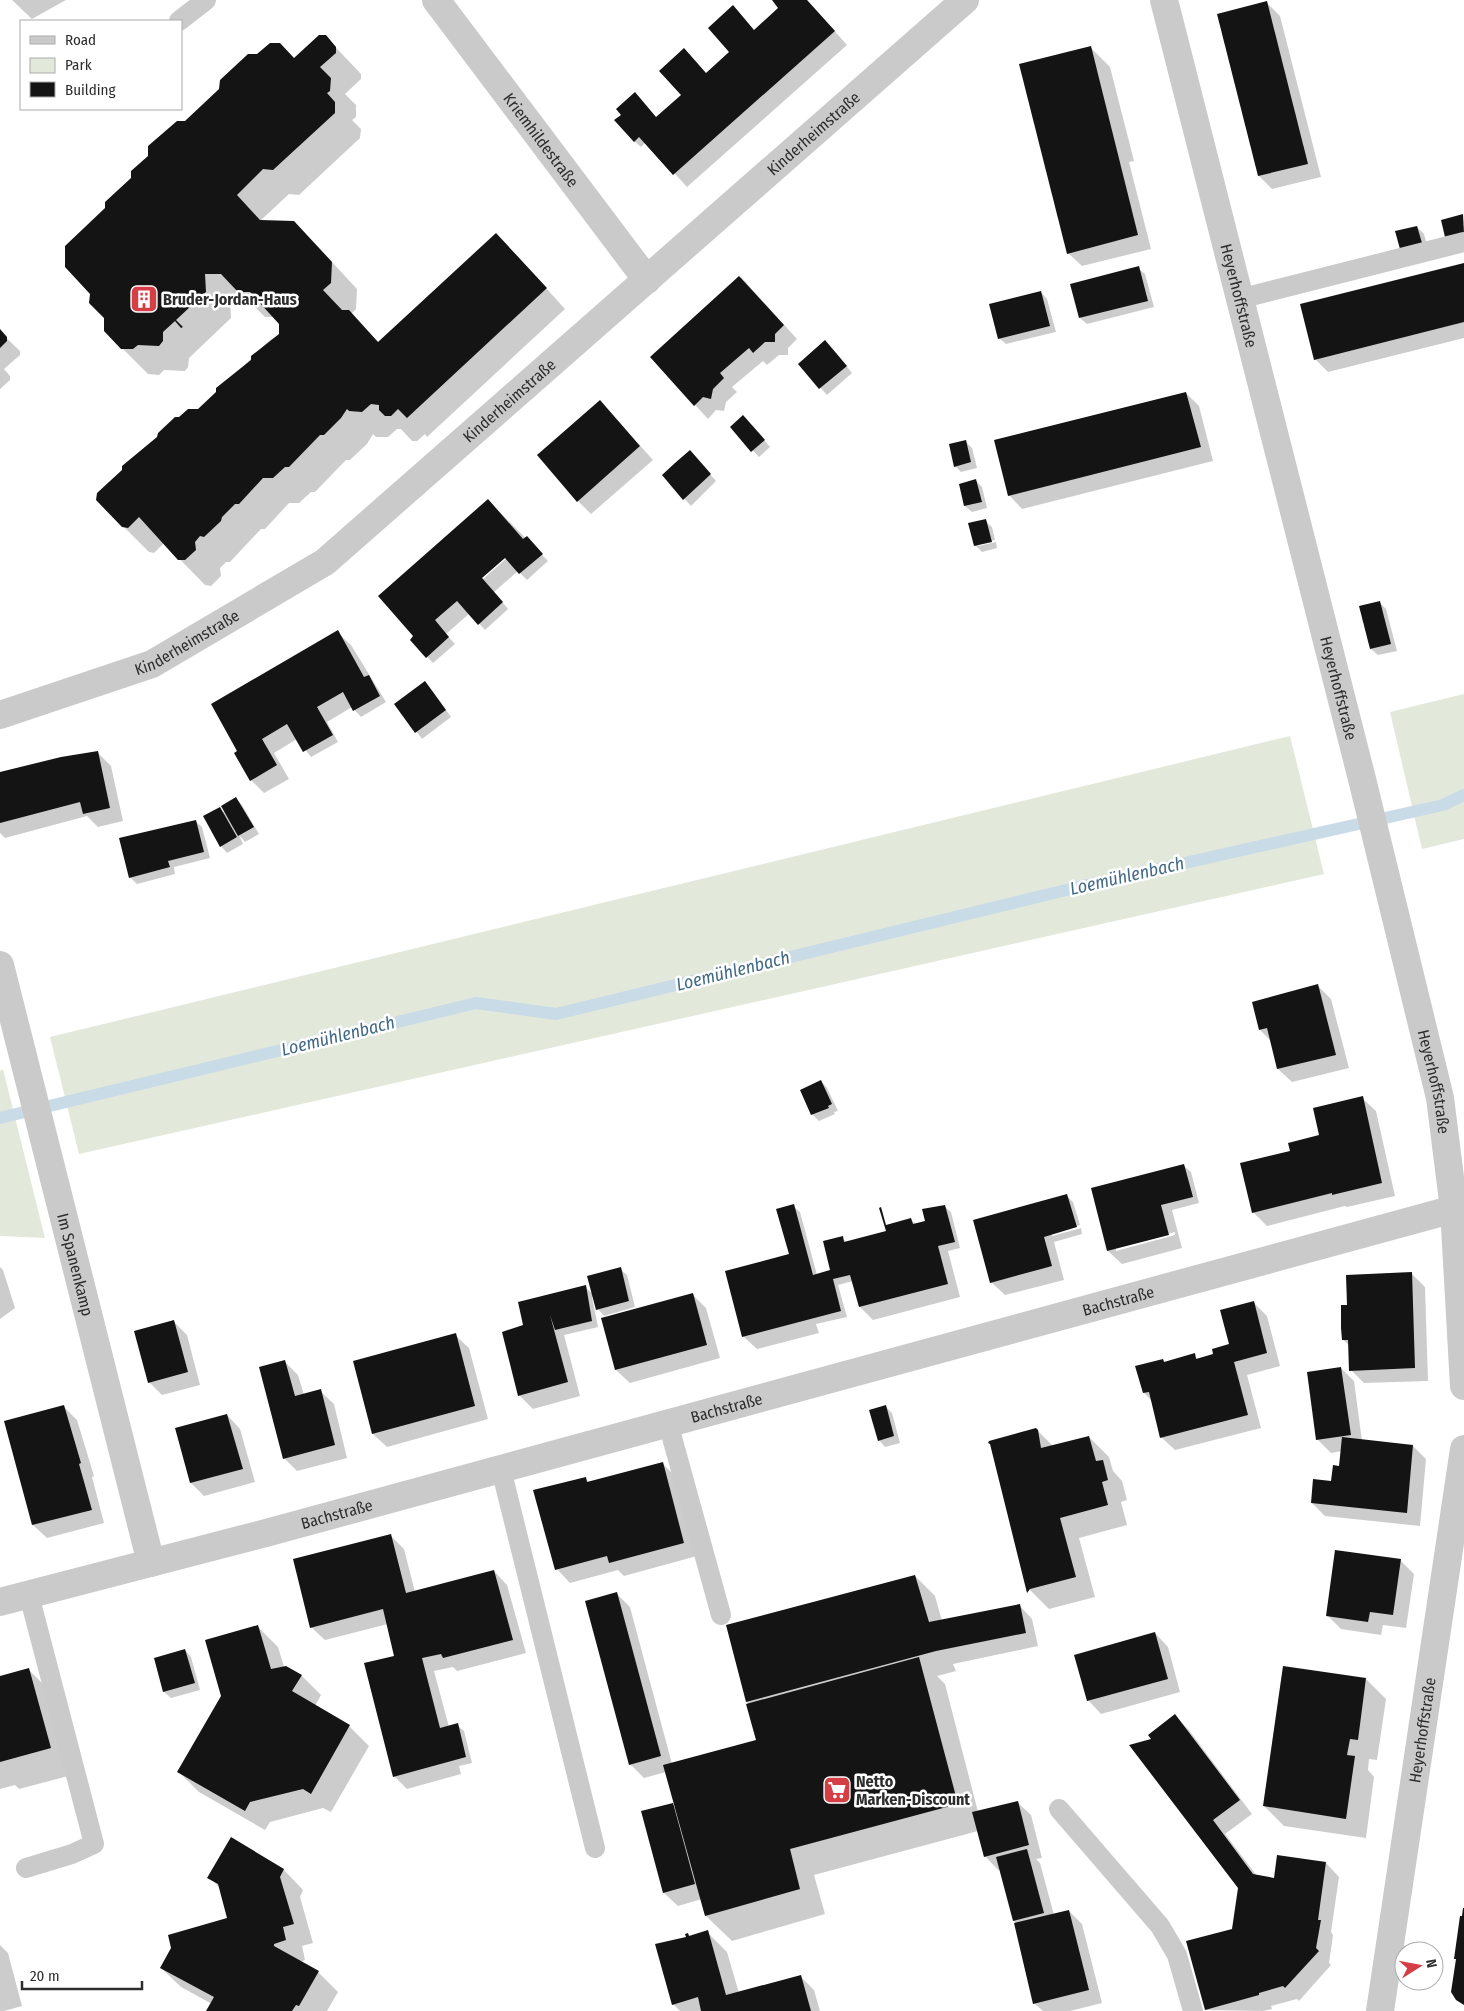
<svg xmlns="http://www.w3.org/2000/svg" width="1464" height="2011" font-family="'Fira Sans Condensed',sans-serif">
<style>
.green{fill:#e2e9db}
.shadow{fill:#0003;fill-rule:evenodd}
.lines{fill:none;stroke-linecap:round;stroke-linejoin:round}
.stream{stroke:#c9dbe7;stroke-width:12}
.building{fill:#141414}
.lane{stroke:#cacaca;stroke-width:20}
.street{stroke:#cacaca;stroke-width:28}
.labels{text-anchor:middle;stroke-width:5;stroke-linejoin:round;paint-order:stroke}
.street-label{font-size:16px;fill:#2d2d2d;stroke:#fff}
.poi-label{font-size:16px;font-weight:bold;fill:#2d2d2d;stroke:#fff;text-anchor:start}
.water-label{font-size:18px;font-style:italic;fill:#436a87;stroke:#fff}
</style>
<rect width="100%" height="100%" fill="#fff"/>
<g class="green">
<path d="M1464,694V839L1422,849L1390,712Z"/>
<path d="M1290,736L1324,874L79,1154L50,1037Z"/>
<path d="M3,1069L45,1238L0,1236V1071Z"/>
</g>
<g class="shadow">
<path d="M12,0H66L32,19Z"/>
<path d="M773,0H807L847,45L687,187L646,142L641,147L634,141L656,118L780,8Z"/>
<path d="M1267,3L1280,16L1321,177L1272,189L1259,176Z"/>
<path d="M325,36L361,74V79L345,94L356,105V117L352,120L361,129L360,138L299,195L289,194L260,221L293,222L319,248L357,289L356,309L351,314L379,343L516,255L565,309L427,437L425,434L417,441H412L401,429H397L388,437H376L373,434L367,444L350,460H346L315,492H311L299,503H289L265,529H261L230,562H226L220,568L221,576L211,586L205,585L164,543L154,553L149,552L123,526L124,466L180,418L198,411L270,340L280,335V323L275,317H265L248,300L230,299L231,318L189,358L188,367L185,371L164,370L159,375L148,374L122,348L106,209L186,122L295,59Z"/>
<path d="M1090,47L1110,67L1134,161L1129,162L1151,249L1082,266L1068,253Z"/>
<path d="M1417,227L1424,234L1428,249L1407,255Z"/>
<path d="M1464,264V338L1328,372L1315,359Z"/>
<path d="M1138,268L1145,274L1154,307L1087,324L1080,318Z"/>
<path d="M741,277L797,339L788,348V355H779L767,365L763,361L732,387L737,392L726,402L724,411L716,410L708,419L651,357Z"/>
<path d="M1041,292L1047,299L1056,332L1006,344L999,338Z"/>
<path d="M0,332L20,351V355L4,369L10,376V380L0,389Z"/>
<path d="M832,348L852,373L827,395L800,364Z"/>
<path d="M1186,393L1199,406L1213,461L1022,509L1009,495Z"/>
<path d="M600,401L653,460L591,514L578,501Z"/>
<path d="M749,423L770,447L759,457L731,427Z"/>
<path d="M965,441L972,448L977,468L961,472L955,466Z"/>
<path d="M696,458L716,481L691,506L663,475Z"/>
<path d="M976,481L982,487L987,508L972,512L965,506L960,485Z"/>
<path d="M488,500L548,561L527,580L518,571L494,592L508,609L485,630L470,613L446,634L455,644L433,663L412,640ZM514,548L516,550L483,579L481,577Z"/>
<path d="M985,521L992,527L995,540L978,544V546L996,542L997,548L982,552L975,545Z"/>
<path d="M1380,603L1386,609L1397,651L1378,655L1371,649Z"/>
<path d="M337,632L351,645L386,702L361,717L352,707L327,722L338,742L311,757L297,739L274,753L289,779L264,793L251,780L235,754Z"/>
<path d="M431,689L451,717L422,739L396,705Z"/>
<path d="M97,752L111,766L123,821L98,827L87,816L5,838L0,833V773Z"/>
<path d="M236,799L242,805L259,834L245,842L239,835L243,844L227,853L221,846L219,808L227,815Z"/>
<path d="M195,821L202,827L210,858L174,867L175,874L137,884L130,877Z"/>
<path d="M1318,986L1331,999L1349,1068L1292,1082L1278,1069L1272,1042L1260,1030Z"/>
<path d="M821,1081L827,1088L838,1111L834,1112L835,1114L819,1121L812,1114Z"/>
<path d="M1362,1098L1376,1111L1395,1196L1347,1207L1345,1206L1267,1226L1253,1212L1291,1151L1321,1136Z"/>
<path d="M1184,1166L1191,1172L1199,1203L1172,1210L1182,1248L1122,1264L1108,1251L1092,1189ZM1175,1232V1235L1116,1251V1248Z"/>
<path d="M1067,1196L1073,1202L1080,1225L1052,1233V1236L1081,1228L1082,1234L1054,1242L1064,1280L1005,1295L991,1282Z"/>
<path d="M793,1206L800,1212L817,1275L831,1271L842,1238L847,1242L888,1232L911,1220L916,1224L926,1222L944,1206L951,1212L960,1248L948,1251L960,1297L873,1320L860,1307L853,1281L838,1285L847,1317L816,1324L819,1333L757,1349L743,1336L790,1255Z"/>
<path d="M0,1267L3,1270L15,1308L0,1319Z"/>
<path d="M620,1269L627,1275L635,1307L604,1316L598,1309L594,1297H592L598,1327L564,1335L580,1396L533,1409L519,1395L525,1326L585,1287L594,1295Z"/>
<path d="M1411,1273L1425,1287L1428,1381L1364,1383L1351,1370L1350,1346L1343,1340L1348,1307Z"/>
<path d="M693,1295L706,1308L720,1358L630,1383L616,1370Z"/>
<path d="M1254,1303L1267,1316L1280,1366L1247,1375L1261,1428L1175,1450L1161,1437L1152,1401L1144,1393L1163,1360L1166,1363L1194,1355L1199,1360L1215,1355L1230,1345Z"/>
<path d="M173,1321L187,1335L200,1385L162,1395L149,1382Z"/>
<path d="M455,1335L469,1348L488,1419L387,1447L373,1434L354,1362Z"/>
<path d="M285,1362L298,1375L304,1395L320,1391L334,1404L347,1458L297,1471L284,1458Z"/>
<path d="M1341,1368L1354,1381L1362,1441L1413,1446L1426,1459L1420,1526L1325,1516L1312,1503L1332,1482L1341,1467L1342,1451L1331,1453L1317,1439Z"/>
<path d="M64,1407L77,1420L94,1476L92,1477L104,1523L47,1538L33,1525L5,1422Z"/>
<path d="M886,1407L892,1413L900,1443L885,1447L879,1440Z"/>
<path d="M227,1415L240,1429L255,1482L204,1496L191,1483Z"/>
<path d="M1037,1430L1053,1446L1089,1437L1109,1457L1113,1471L1122,1481L1127,1500L1121,1502L1127,1525L1079,1538L1095,1597L1049,1609L1029,1589Z"/>
<path d="M662,1463L676,1477L697,1556L624,1576L618,1570L570,1583L557,1569L585,1478L590,1483Z"/>
<path d="M391,1536L404,1549L415,1592L494,1571L507,1585L526,1653L457,1671L453,1667L434,1671L449,1727L457,1725L464,1731L472,1763L459,1766L461,1774L407,1789L394,1776L396,1657L388,1624L325,1640L311,1627Z"/>
<path d="M1400,1560L1414,1574L1406,1628L1383,1625L1381,1635L1341,1629L1327,1615Z"/>
<path d="M915,1576L935,1596L942,1621L1019,1605L1032,1619L1038,1646L953,1664L956,1671L937,1676L945,1684L978,1812L1017,1802L1031,1815L1042,1858L1036,1859L1040,1863L1054,1915L1069,1911L1082,1924L1102,2003L1070,2011H1043L1034,2003L1017,1924L1014,1921L1001,1869L998,1870L985,1856L978,1831L814,1875L825,1914L732,1941L706,1916L702,1899L678,1906L664,1893L672,1804L677,1809L666,1772L644,1778L630,1764L616,1593L630,1607L672,1764L758,1741L747,1702Z"/>
<path d="M258,1627L278,1647L284,1667L302,1676L321,1695L315,1706L349,1726L369,1746L331,1812L323,1808L270,1822L265,1830L199,1792L179,1772L222,1696Z"/>
<path d="M1155,1633L1168,1647L1180,1692L1101,1714L1088,1700Z"/>
<path d="M185,1650L191,1657L200,1690L171,1698L164,1692L155,1659Z"/>
<path d="M28,1669L54,1695L76,1774L19,1789L15,1785L0,1789V1677Z"/>
<path d="M1366,1679L1386,1699L1377,1760L1369,1759L1368,1770L1374,1777L1366,1838L1284,1826L1264,1806Z"/>
<path d="M1175,1716L1188,1729L1252,1814L1225,1834L1257,1876L1275,1879L1326,1863L1339,1877L1331,1932L1333,1935L1329,1963L1331,1965L1299,2001L1297,1999L1271,2006L1272,2009L1263,2011L1206,2010L1233,1930L1239,1888L1153,1740Z"/>
<path d="M232,1839L284,1870L303,1890L300,1897L313,1943L302,1946L305,1960L300,1962L318,1972L338,1992L327,2011H208L212,2004L181,1987L161,1968L229,1919L221,1889L209,1877Z"/>
<path d="M707,1932L727,1952L739,1993L801,1977L814,1990L820,2011H680L673,2004L688,1934L691,1937Z"/>
<path d="M0,1945L8,1953L22,2006L4,2011H0Z"/>
</g>
<g class="lines">
<path class="stream" d="M0,1118L476,1003L556,1014L1091,884L1443,805L1464,795"/>
</g>
<g class="building">
<path d="M772,0H807L835,31L673,175L639,137L634,142L614,120L621,115L616,109L635,92L656,117L681,95L659,71L684,48L706,73L729,52L708,28L733,5L754,30L778,8Z"/>
<path d="M1267,1L1308,164L1258,176L1217,14Z"/>
<path d="M319,35H326L336,47V53L320,67L331,78L330,91L327,93L335,102V113L273,170L263,169L237,195L260,220L294,221L332,262L331,283L323,290L342,310H349L378,342L496,233L547,288L407,418L398,409L391,416H385L379,410V405L371,404L362,412L349,411L347,409L341,418L324,435H320L289,467H285L273,478H263L239,504H235L222,517L221,521L204,537L200,536L195,542L196,550L185,560H178L139,517L128,528L122,527L96,500L97,493L122,470V466L157,437L158,433L175,417H179L188,409H198L216,392V388L251,360V356L279,334V324L250,292H238L221,274H205L206,292L176,320L183,327L181,328L175,321L163,332V341L159,346L138,345L133,349H121L104,331V318L89,303L90,294L65,267V246L105,208V202L131,178V171L148,156V146L177,121H185L219,89L220,80L248,54H257L270,43H280L294,58Z"/>
<path d="M1091,46L1138,235L1067,254L1019,64Z"/>
<path d="M1463,214L1464,233L1445,237L1441,220Z"/>
<path d="M1417,226L1422,243L1400,249L1395,231Z"/>
<path d="M1464,263V322L1314,360L1300,304Z"/>
<path d="M1139,266L1148,301L1079,318L1070,284Z"/>
<path d="M739,276L784,325L775,334V342H765L753,353L749,348L720,373L724,378L713,389L711,399L703,397L694,406L650,357Z"/>
<path d="M1041,291L1050,326L998,339L989,304Z"/>
<path d="M0,329L7,337V341L0,348Z"/>
<path d="M825,340L847,366L819,389L798,364Z"/>
<path d="M1186,392L1201,447L1008,496L994,440Z"/>
<path d="M600,400L640,446L577,502L537,455Z"/>
<path d="M743,415L765,440L751,452L730,427Z"/>
<path d="M966,440L971,462L954,467L949,444Z"/>
<path d="M690,450L711,474L683,500L662,475L675,463L680,469L675,463Z"/>
<path d="M976,479L982,502L964,506L959,484Z"/>
<path d="M488,499L523,539L527,536L543,554L519,574L505,558L482,578L503,602L478,625L457,601L435,620L449,637L426,658L410,640L413,636L378,596Z"/>
<path d="M986,519L992,542L974,546L968,523Z"/>
<path d="M1380,601L1391,644L1370,649L1359,606Z"/>
<path d="M338,630L364,677L369,675L380,696L353,711L343,692L317,707L333,735L303,752L287,724L262,739L277,765L250,781L234,753L237,751L211,704Z"/>
<path d="M425,681L446,710L415,733L394,704Z"/>
<path d="M98,751L110,808L83,814L80,802L0,823V772L61,757Z"/>
<path d="M236,797L254,827L238,836L221,806Z"/>
<path d="M220,807L237,837L220,847L203,816Z"/>
<path d="M196,820L204,852L168,861L170,867L129,878L119,838Z"/>
<path d="M1318,984L1336,1055L1277,1069L1267,1028L1259,1030L1252,1002Z"/>
<path d="M821,1080L832,1104L828,1106L829,1108L811,1115L800,1090Z"/>
<path d="M1363,1096L1382,1183L1332,1195V1193L1252,1213L1240,1163L1290,1151L1288,1143L1319,1135L1313,1108Z"/>
<path d="M1184,1164L1193,1197L1161,1205L1169,1235L1107,1251L1091,1188Z"/>
<path d="M1067,1194L1077,1227L1044,1237L1052,1266L990,1283L973,1220Z"/>
<path d="M794,1204L813,1275L830,1270L823,1241L843,1236L844,1242L886,1231L879,1208L881,1207L886,1225L911,1218L913,1224L925,1221L922,1209L945,1205L955,1242L938,1246L948,1284L859,1307L850,1275L833,1279L841,1311L742,1337L725,1271L789,1254L776,1209Z"/>
<path d="M621,1267L629,1301L596,1310L587,1276Z"/>
<path d="M1412,1272L1415,1368L1349,1371L1348,1340H1342L1341,1328V1305H1347L1346,1275Z"/>
<path d="M586,1285L592,1321L555,1330L550,1315L568,1382L518,1396L502,1332L523,1325L518,1302Z"/>
<path d="M693,1293L707,1345L615,1370L601,1318Z"/>
<path d="M1254,1301L1267,1353L1234,1362L1248,1415L1160,1438L1149,1392L1143,1393L1135,1366L1163,1359L1164,1362L1195,1353L1196,1359L1213,1354L1212,1349L1229,1344L1220,1310Z"/>
<path d="M174,1320L188,1372L148,1383L134,1331Z"/>
<path d="M456,1333L475,1406L372,1434L353,1361Z"/>
<path d="M285,1360L295,1396L321,1389L335,1445L283,1459L259,1367Z"/>
<path d="M1341,1367L1351,1435L1316,1440L1307,1372Z"/>
<path d="M64,1405L81,1463L79,1464L92,1510L32,1525L4,1421Z"/>
<path d="M886,1405L894,1436L878,1441L869,1410Z"/>
<path d="M227,1414L243,1469L190,1483L175,1428Z"/>
<path d="M1036,1428L1038,1430L1041,1448L1089,1436L1096,1461L1103,1460L1108,1480L1102,1482L1108,1505L1060,1518L1076,1577L1030,1589L1027,1593L990,1444L988,1443L989,1441Z"/>
<path d="M1342,1437L1413,1445L1407,1513L1311,1503L1313,1479L1331,1481L1333,1465L1339,1466Z"/>
<path d="M663,1462L684,1543L609,1563L607,1556L555,1570L533,1490L586,1477L587,1482Z"/>
<path d="M391,1534L406,1593L494,1570L513,1640L443,1658L441,1654L422,1658L440,1728L458,1723L466,1757L393,1777L364,1663L394,1656L383,1609L310,1628L293,1559Z"/>
<path d="M1335,1550L1401,1559L1393,1615L1370,1612L1368,1622L1326,1616Z"/>
<path d="M915,1575L929,1622L1020,1604L1026,1633L936,1651L746,1702L726,1625Z"/>
<path d="M617,1592L661,1756L629,1765L585,1601Z"/>
<path d="M258,1625L271,1669L286,1666L302,1675L292,1691L350,1725L311,1794L303,1789L250,1802L245,1811L177,1772L221,1696L205,1640Z"/>
<path d="M1155,1632L1168,1679L1087,1701L1074,1655Z"/>
<path d="M185,1649L195,1683L163,1692L154,1658Z"/>
<path d="M919,1657L958,1804L790,1849L800,1889L705,1916L663,1765L756,1740L746,1704Z"/>
<path d="M1283,1666L1366,1678L1358,1740L1350,1739L1347,1755L1355,1756L1346,1819L1263,1806Z"/>
<path d="M29,1668L51,1748L0,1762V1676Z"/>
<path d="M1175,1714L1240,1800L1213,1820L1253,1874L1274,1878L1277,1855L1326,1862L1318,1920H1321L1316,1948L1319,1951L1285,1988L1283,1986L1259,1993V1995L1205,2010L1186,1941L1232,1929L1238,1888L1129,1745L1151,1739L1148,1735Z"/>
<path d="M1018,1801L1029,1845L984,1857L972,1812Z"/>
<path d="M673,1803L695,1884L663,1893L641,1811Z"/>
<path d="M231,1837L284,1869L280,1877L294,1924L283,1927L286,1940L274,1944V1946L319,1971L299,2006L296,2005L292,2011H206L214,1997L160,1968L171,1948L168,1935L227,1918L218,1884L207,1878Z"/>
<path d="M1027,1849L1044,1913L1013,1921L996,1857Z"/>
<path d="M1463,1908H1464V2005L1456,2000L1451,1992L1456,1959H1454L1460,1916H1462Z"/>
<path d="M1069,1910L1089,1990L1033,2004L1014,1923Z"/>
<path d="M708,1930L726,1995L801,1975L811,2011H701L698,1997L672,2005L655,1944L686,1937L685,1934L688,1933L689,1936Z"/>
</g>
<g class="lines">
<g class="lane">
<path d="M179,21L206,0"/>
<path d="M1239,299L1464,242"/>
<path d="M668,1423L721,1615"/>
<path d="M501,1469L595,1848"/>
<path d="M1059,1809L1160,1926L1177,1955L1193,2011"/>
<path d="M26,1868L72,1854L94,1844L29,1595"/>
</g>
<g class="street">
<path id="s1" d="M436,0L647,280"/>
<path id="s2" d="M1164,0L1362,779L1440,1098L1454,1209L1464,1386"/>
<path id="s3" d="M0,715L152,664L325,562L965,0"/>
<path id="s4" d="M0,965L151,1563"/>
<path id="s5" d="M0,1602L266,1533L1454,1209"/>
<path id="s6" d="M1380,2011L1464,1449"/>
</g>
</g>
<defs>
<g id="building-square" transform="scale(1.4375)"><rect x="-9" y="-9" width="18" height="18" rx="4" fill="#d43e44" stroke="#fff"/><path d="M-4-6H4V6H1V3H-1V6H-4ZM-2.5-4.3h1.7v1.8h-1.7ZM.8-4.3h1.7v1.8H.8ZM-2.5-1h1.7V.8h-1.7ZM.8-1h1.7V.8H.8Z" fill="#fff"/></g>
<g id="supermarket-square" transform="scale(1.4375)"><rect x="-9" y="-9" width="18" height="18" rx="4" fill="#d43e44" stroke="#fff"/><path d="M-6-5.5h2.5l.6 2H6L4.5 2H-2.5L-4.4-4H-6ZM-1.5 3.2a1.3 1.3 0 1 0 .1 0ZM3 3.2a1.3 1.3 0 1 0 .1 0Z" fill="#fff"/></g>
</defs>
<g fill-rule="evenodd">
<use href="#building-square" x="144" y="299"/>
<use href="#supermarket-square" x="837" y="1790"/>
</g>
<g class="labels">
<g class="street-label">
<text dy="6" stroke="none"><textPath href="#s3" startOffset="1011">Kinderheimstraße</textPath></text>
<text dy="6" stroke="none"><textPath href="#s1" startOffset="175">Kriemhildestraße</textPath></text>
<text dy="6" stroke="none"><textPath href="#s2" startOffset="305">Heyerhoffstraße</textPath></text>
<text dy="6" stroke="none"><textPath href="#s3" startOffset="606">Kinderheimstraße</textPath></text>
<text dy="6" stroke="none"><textPath href="#s3" startOffset="201">Kinderheimstraße</textPath></text>
<text dy="6" stroke="none"><textPath href="#s2" startOffset="710">Heyerhoffstraße</textPath></text>
<text dy="6" stroke="none"><textPath href="#s2" startOffset="1115">Heyerhoffstraße</textPath></text>
<text dy="6" stroke="none"><textPath href="#s4" startOffset="309">Im Spanenkamp</textPath></text>
<text dy="6" stroke="none"><textPath href="#s5" startOffset="1158">Bachstraße</textPath></text>
<text dy="6" stroke="none"><textPath href="#s5" startOffset="752">Bachstraße</textPath></text>
<text dy="6" stroke="none"><textPath href="#s5" startOffset="348">Bachstraße</textPath></text>
<text dy="6" stroke="none"><textPath href="#s6" startOffset="284">Heyerhoffstraße</textPath></text>
</g>
<g class="poi-label">
<text x="163" y="305">Bruder-Jordan-Haus</text>
<text x="856" y="1787">Netto<tspan x="856" dy="18">Marken-Discount</tspan></text>
</g>
<g class="water-label">
<text transform="translate(1127 876) rotate(-13)" y="6">Loemühlenbach</text>
<text transform="translate(733 971) rotate(-14)" y="6">Loemühlenbach</text>
<text transform="translate(338 1036) rotate(-14)" y="6">Loemühlenbach</text>
</g>
</g>
<rect x="20" y="20" width="162" height="90" fill="#ffffff" stroke="#ababab"/>
<rect x="30" y="36" width="25" height="8" fill="#cacaca" stroke="#ababab"/>
<text x="65" y="45" font-size="15" fill="#2d2d2d">Road</text>
<rect x="30" y="58" width="25" height="15" fill="#e2e9db" stroke="#ababab"/>
<text x="65" y="70" font-size="15" fill="#2d2d2d">Park</text>
<rect x="30" y="82" width="25" height="15" fill="#141414" stroke="#ababab"/>
<text x="65" y="95" font-size="15" fill="#2d2d2d">Building</text>
<g transform="translate(1419 1966) rotate(79)"><circle r="24" fill="#ffffff" stroke="#ababab"/>
<path d="M0-4L9 19L0 12L-9 19Z" fill="#d43e44"/>
<text y="-8" font-size="14" font-weight="bold" text-anchor="middle" fill="#2d2d2d">N</text>
</g>
<path d="M22 1981v8h120v-8" fill="none" stroke="#2d2d2d" stroke-width="2.5"/>
<text x="30" y="1981" font-size="15" fill="#2d2d2d" stroke="#ffffff" stroke-width="4" paint-order="stroke">20 m</text>
</svg>
